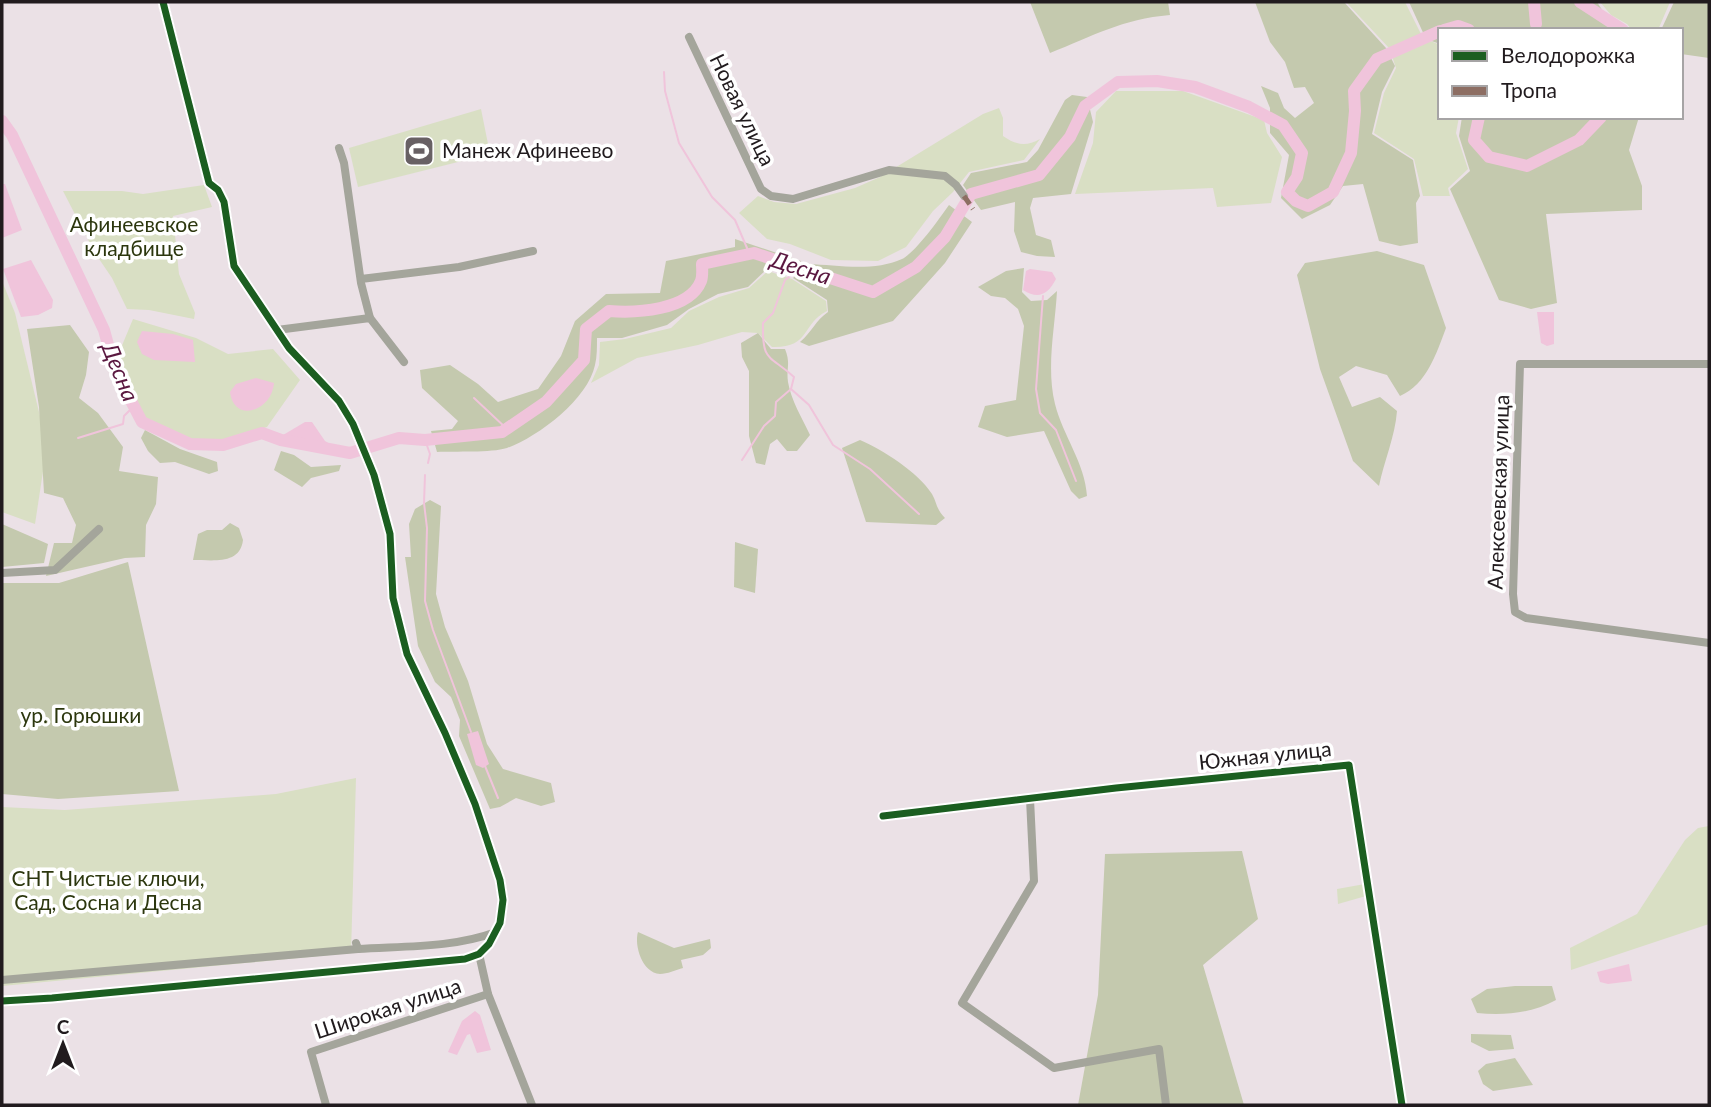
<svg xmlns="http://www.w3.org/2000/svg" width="1711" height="1107" font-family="Lato,sans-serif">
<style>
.green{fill:#d9dfc4}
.forest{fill:#c4c9ae}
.water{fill:#f0c4db}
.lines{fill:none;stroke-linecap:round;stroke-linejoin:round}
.stream{stroke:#f0c4db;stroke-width:2}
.river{stroke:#f0c4db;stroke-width:12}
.minor{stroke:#a4a59b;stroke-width:8}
.tertiary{stroke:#a4a59b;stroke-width:10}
.quiet{stroke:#8d6e63;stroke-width:5;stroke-dasharray:10 5;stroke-linecap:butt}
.cycleway-casing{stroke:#fff;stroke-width:11}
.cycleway{stroke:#1b5e20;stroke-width:7}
.labels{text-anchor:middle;stroke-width:7;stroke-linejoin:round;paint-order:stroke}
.street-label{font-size:21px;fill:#211b1e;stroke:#fff}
.poi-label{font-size:21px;fill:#211b1e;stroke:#fff;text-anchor:start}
.park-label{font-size:21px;fill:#2c370e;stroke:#fff}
.water-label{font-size:23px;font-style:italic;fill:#5a1840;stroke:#fff}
</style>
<rect width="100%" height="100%" fill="#ebe1e6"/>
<g class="green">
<path d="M1346,2H1405L1421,34L1389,48Z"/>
<path d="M1600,2H1670L1658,30H1632L1627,24L1611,15Z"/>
<path d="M1426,39L1440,45V117H1459L1456,133L1468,169L1448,188L1450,196H1423L1414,159L1374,133L1384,93L1396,68L1392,56Z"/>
<path d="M1116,91H1183L1264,120L1267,133L1282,157L1271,203L1217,207L1213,188L1075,194L1093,143L1096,112Z"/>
<path d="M999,108L1003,118V136C1016,145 1026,147 1040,139L1024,160L969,172L953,192L933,211L906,247L878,261L831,260L790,244L767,239L739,213L758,196L774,202L796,204L855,188L880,177L983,114Z"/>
<path d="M481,109L490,154L358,187L349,148Z"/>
<path d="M204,185L212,207L173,216L179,274L195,313L194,319L149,310L127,309L112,278L95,253L63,191H122L143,194Z"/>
<path d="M768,271L792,279L826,301L827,311C801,324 811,348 772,347L758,333L742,332L698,345L637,358L591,383L599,365L600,342L625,339L671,328L689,311L719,297L749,288Z"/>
<path d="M2,281L15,313L47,445L35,524L2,512Z"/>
<path d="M133,319L196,338L228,354L273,349L300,380L267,427L221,442L190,440L144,419L118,355Z"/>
<path d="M356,778L351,953L2,986V807L65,810L276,794Z"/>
<path d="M1709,826V924L1571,970L1570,948L1637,914L1685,840L1698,828Z"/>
<path d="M1365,884L1366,896L1338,904L1337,889Z"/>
</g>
<g class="forest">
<path d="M1030,2H1168L1170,15C1122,19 1093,36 1050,53Z"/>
<path d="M1255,2H1344L1386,48L1395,66L1382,92L1372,134L1413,160L1420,196L1416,203L1418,243L1400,246L1379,241L1363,184L1343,186L1330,205L1302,219L1281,198L1289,155L1270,133V108L1261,86L1278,93L1284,108L1295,118L1314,103L1305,87L1294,88L1285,62L1270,42Z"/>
<path d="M1409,2H1597L1615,30H1440V44L1426,39Z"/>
<path d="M1674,2H1709V58L1681,54V30H1661Z"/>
<path d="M1072,95L1087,97L1093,122L1071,194L1033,198L1030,208L1036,235L1051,240L1055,257L1037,256L1021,252L1014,231L1015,202L981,210L963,185L971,173L1027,162L1038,150L1065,100Z"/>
<path d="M1462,117H1639L1629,150L1642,186V210L1546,214L1557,303L1531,309L1499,300L1450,189L1470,171L1459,136Z"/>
<path d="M949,205L972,222L945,263L893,321L809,346L800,342C812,332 815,321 828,312L827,300L793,278L808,264C837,265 874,272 902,259C915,253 940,218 949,205Z"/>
<path d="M735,239L801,261L789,273L767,269L748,287L718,294L689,309L667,325L622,338H597C597,347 597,357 595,365C588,399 538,437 507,448C491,453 455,451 437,452L431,431L452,429L458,421L422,388L420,370L450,365L478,384L498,402L538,389L561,356L575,321L606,294L660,293L666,261L735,247Z"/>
<path d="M1377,251L1424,265L1446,328C1436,354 1427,384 1400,396L1387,375L1356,366L1339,377L1352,407L1380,397L1397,411C1395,437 1384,461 1379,486L1353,461L1320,369L1297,275L1305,263Z"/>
<path d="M1024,268L1022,292L1031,301L1047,300L1057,291C1055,328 1046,368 1055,404C1063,436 1085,463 1087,496L1079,499L1071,491L1044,431L1007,437L978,427L985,406L1016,400L1024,326L1018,309L1005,298L991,296L978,287L1006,271Z"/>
<path d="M70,325L89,352L86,375L79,398L98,413L123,447L119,471L158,477L156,504L146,525L145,557L125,558L46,576L54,543H72L76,525L63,498L44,493L39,407L27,329Z"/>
<path d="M758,333L771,349H785C791,364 786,368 788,382C791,400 802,418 810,435L797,451H787L777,439L770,444L765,465L756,463L749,436V371L742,357L741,343Z"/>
<path d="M145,430L180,449L217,462L218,471L209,474L175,462L160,463L148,451L141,438Z"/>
<path d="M860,440C883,450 918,472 932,494C937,503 936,509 945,518L936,525L866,522L842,448Z"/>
<path d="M281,451L294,455L311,467L341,465L339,471L311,478L302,487L274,470Z"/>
<path d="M430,500L441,506L436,594L445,627L468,681L487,744L503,769L551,783L555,802L541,806L516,798L500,807L490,809L459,736L460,720L451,697L435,682L418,646L405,557H411L409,524L415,509Z"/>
<path d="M230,523L239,528L243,540C240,565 213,560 193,560L198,534L207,530H222Z"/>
<path d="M2,524L48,544L44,563L2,567Z"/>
<path d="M735,542L758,549L755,593L734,587Z"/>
<path d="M128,562L179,791L58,799L2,794V583H59Z"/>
<path d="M1242,851L1258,919L1203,965L1244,1105H1078L1098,995L1105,854Z"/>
<path d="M638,932L674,948L710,939L711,948L703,955L681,960L683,968C676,970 667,974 660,974C642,973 634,945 638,932Z"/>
<path d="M1515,986H1552L1556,1000C1533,1013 1504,1016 1477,1013L1471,999L1487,989Z"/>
<path d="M1471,1034L1511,1035L1514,1049L1489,1051L1471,1042Z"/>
<path d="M1515,1058L1533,1085L1493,1091L1483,1084L1478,1071L1486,1064Z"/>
</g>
<g class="water">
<path d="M2,184H5L22,230L2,238Z"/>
<path d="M31,260L53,300L52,308L38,315L21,317L3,269Z"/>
<path d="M1030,269L1052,272L1056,279C1048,294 1039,300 1023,290L1026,271Z"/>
<path d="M1537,312H1554V344L1547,346L1541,343Z"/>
<path d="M142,331L173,334L193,340L195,362L154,360L142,354L137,342Z"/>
<path d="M256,378L274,383C272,411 234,424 230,392L236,384Z"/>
<path d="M305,422H312L325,441L343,452L278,438Z"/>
<path d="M478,731L489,764L483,768L476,765L467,734Z"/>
<path d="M1629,964L1632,981L1608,984L1600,982L1597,972Z"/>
<path d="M475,1011L480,1015L491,1050L477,1053L470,1034L467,1035L457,1055L448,1052L462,1021Z"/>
</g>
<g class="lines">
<g class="stream">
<path d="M664,72L665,91L679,143L712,197L735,220L750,255"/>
<path d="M1043,296L1036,389L1040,413L1056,430L1076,481"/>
<path d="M791,389L809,405L833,445L870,469L919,514"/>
<path d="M474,398L507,429"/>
<path d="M78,438L123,424L124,416L134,406"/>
<path d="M425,440L430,454L428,463"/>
<path d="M742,460L764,426L775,416L776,402L791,389L794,377C769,354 762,363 763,323L773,313L785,280L801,268"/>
<path d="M425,475L424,503L427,528L425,601L433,630L471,732"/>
<path d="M485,766L498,798"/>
</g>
<g class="river">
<path d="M1534,2L1536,24"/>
<path d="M1580,2L1623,30"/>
<path d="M1444,30L1458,26L1469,30"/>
<path d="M1479,117L1474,140L1489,157L1527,166L1579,140L1601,117"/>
<path d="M2,121L12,135L104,330L115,370L142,422L190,444L223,445L262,433L281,440L350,453L399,438L425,440L502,432L546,402L584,360L586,329L609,311C635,313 689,311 701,281C703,276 702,268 702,264L754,253L873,292L916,267L945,237L971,194L1039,175L1070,137L1085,106L1118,82L1157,81L1195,87L1249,107L1283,125L1302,153L1297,177L1287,192L1296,201L1308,206L1333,192L1351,153L1355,111L1354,91L1377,59L1440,31"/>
</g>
<g class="minor">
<path d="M689,37L761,189L771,196L793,199L889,170L945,176L956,185L964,196"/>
<path d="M339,148L344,163L361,283L370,318"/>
<path d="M361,279L459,267L533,251"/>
<path d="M277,330L370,318L404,362"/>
<path d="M1709,364H1520L1513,594L1515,612L1526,618L1709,643"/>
<path d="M2,573L55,570L99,529"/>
<path d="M1030,799L1034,881L962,1003L1054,1068L1159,1049L1166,1105"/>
<path d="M883,816L1116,788L1349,765L1402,1105"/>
<path d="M356,943L358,949C404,946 453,948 496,932"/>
<path d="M2,980L358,949"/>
<path d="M488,994L532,1105"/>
<path d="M2,1001L52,998L465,959L479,954L488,994L311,1052L326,1105"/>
</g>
<path class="tertiary" d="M163,2L209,183L218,190L224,202L234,266L289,348L339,401L353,424L374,475L390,534L393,598L407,654L445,733L475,804L500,880L503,900L500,923L489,944L479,954"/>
<path class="quiet" d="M964,196L973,209"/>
<g class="cycleway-casing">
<g id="cycleway">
<path d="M883,816L1116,788L1349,765L1402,1105"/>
<path d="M2,1001L52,998L465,959L479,954L489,944L500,923L503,900L500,880L475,804L445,733L407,654L393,598L390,534L374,475L353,424L339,401L289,348L234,266L224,202L218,190L209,183L163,2"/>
</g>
</g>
<use href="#cycleway" class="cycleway"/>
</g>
<defs>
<g id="stadium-square" transform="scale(1.575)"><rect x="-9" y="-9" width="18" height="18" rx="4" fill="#686064" stroke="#fff"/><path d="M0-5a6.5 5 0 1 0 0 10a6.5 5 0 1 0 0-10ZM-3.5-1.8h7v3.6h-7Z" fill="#fff"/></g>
</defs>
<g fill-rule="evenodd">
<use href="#stadium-square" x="419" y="151"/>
</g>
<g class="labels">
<g class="street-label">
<text transform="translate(742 110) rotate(64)" y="7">Новая улица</text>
<text transform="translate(1499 492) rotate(-88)" y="7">Алексеевская улица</text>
<text transform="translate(1265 756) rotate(-6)" y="7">Южная улица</text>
<text transform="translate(388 1009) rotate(-18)" y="7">Широкая улица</text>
</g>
<g class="poi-label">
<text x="442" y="158">Манеж Афинеево</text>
</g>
<g class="park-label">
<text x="134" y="232">Афинеевское<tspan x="134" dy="24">кладбище</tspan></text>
<text x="81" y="723">ур. Горюшки</text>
<text x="108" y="886">СНТ Чистые ключи,<tspan x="108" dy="24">Сад, Сосна и Десна</tspan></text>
</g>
<g class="water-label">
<text transform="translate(801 268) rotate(18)" y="8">Десна</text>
<text transform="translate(120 372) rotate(68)" y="8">Десна</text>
</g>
</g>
<rect width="1711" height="1107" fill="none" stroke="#211b1e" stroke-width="7"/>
<rect x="1438" y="28" width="245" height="91" fill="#ffffff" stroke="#a6a4a5" stroke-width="2"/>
<rect x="1452" y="51" width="35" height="10" fill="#1b5e20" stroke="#a6a4a5" stroke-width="2"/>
<text x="1501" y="63" font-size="21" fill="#211b1e">Велодорожка</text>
<rect x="1452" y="86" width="35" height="10" fill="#8d6e63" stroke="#a6a4a5" stroke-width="2"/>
<text x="1501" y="98" font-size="21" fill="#211b1e">Тропа</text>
<g transform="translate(63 1044)" stroke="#ffffff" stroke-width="5" paint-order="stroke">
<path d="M0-5L12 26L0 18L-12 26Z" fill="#211b1e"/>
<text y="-10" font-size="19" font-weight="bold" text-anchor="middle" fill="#211b1e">С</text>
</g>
</svg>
